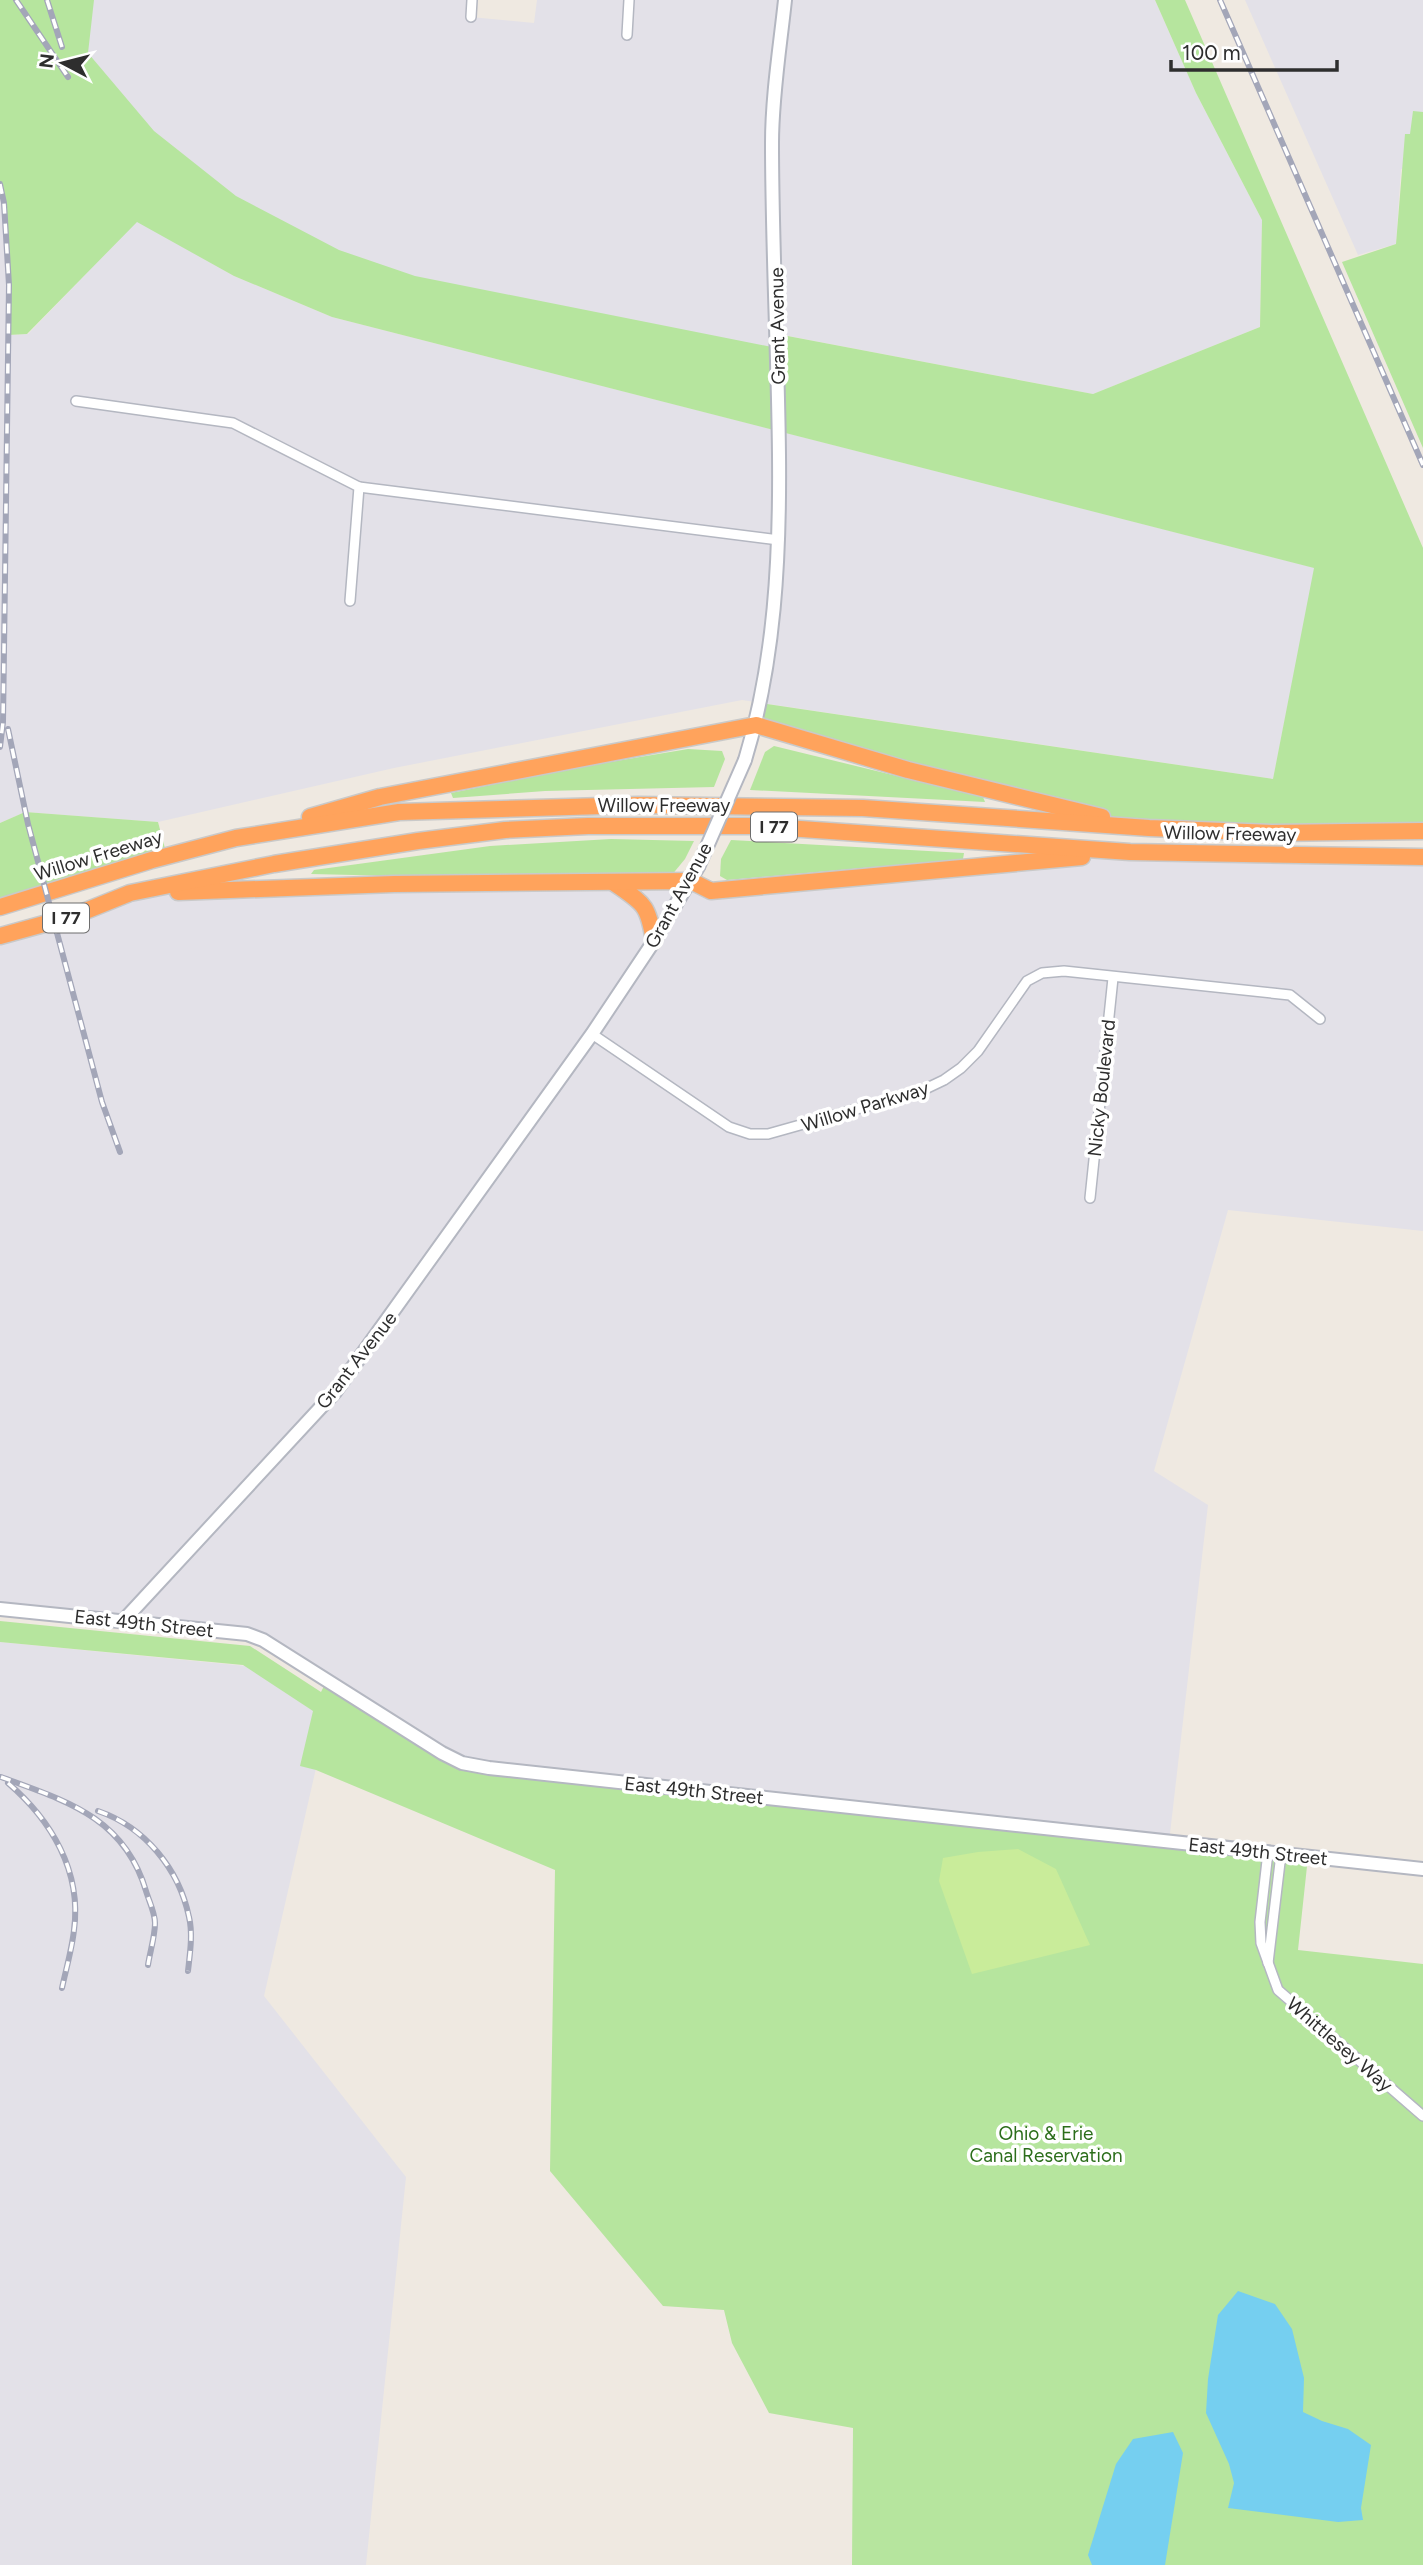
<svg xmlns="http://www.w3.org/2000/svg" width="1423" height="2565" font-family="Figtree,sans-serif">
<style>
.industrial{fill:#e3e1e8}
.green{fill:#b6e59e}
.pitch{fill:#c9ec9a}
.water{fill:#75cff0}
.lines{fill:none;stroke-linecap:round;stroke-linejoin:round}
.street-casing{stroke:#b4b7c1;stroke-width:12}
.secondary-casing{stroke:#b4b7c1;stroke-width:16}
.highway-casing{stroke:#c9c9c9;stroke-width:19}
.street{stroke:#fff;stroke-width:9}
.secondary{stroke:#fff;stroke-width:12}
.highway{stroke:#ffa35c;stroke-width:16}
.rail-casing{stroke:#a3a6b8;stroke-width:6}
.rail{stroke:#fff;stroke-width:3.5;stroke-dasharray:10;stroke-linecap:butt}
.secondary-bridge-casing{stroke:#b4b7c1;stroke-width:16;stroke-linecap:butt}
.secondary-bridge{stroke:#fff;stroke-width:12}
.labels{text-anchor:middle;stroke-width:7;stroke-linejoin:round;paint-order:stroke}
.shield{fill:#fff;stroke:#6d6d6d;stroke-width:2}
.shield-label{font-size:18px;font-weight:bold;fill:#2e2e2e}
.street-label{font-size:19px;fill:#2e2e2e;stroke:#fff}
.park-label{font-size:19px;fill:#2c6e1b;stroke:#fff}
</style>
<rect width="100%" height="100%" fill="#efe9e1"/>
<g class="industrial">
<path d="M16,0H472L471,17L534,23L537,0H1155L1196,93L1262,220L1260,327L1093,394L778,334V376L250,239Z"/>
<path d="M1245,0H1423V172L1401,169L1396,244L1358,255Z"/>
<path d="M0,184L4,203L9,285L8,335L28,334L137,221L234,276L332,317L1315,568L1273,779L742,700L394,768L158,822L25,812L0,823Z"/>
<path d="M1130,852L1423,857V1231L1228,1210L1154,1471L1208,1505L1169,1842L462,1763L263,1640L0,1609V936L130,893L614,883L711,891Z"/>
<path d="M0,1642L246,1666L327,1720L264,1996L406,2177L366,2565H0Z"/>
</g>
<g class="green">
<path d="M0,0H94L88,53L154,131L236,196L339,250L415,276L777,348V334L1093,394L1260,327L1262,220L1196,93L1155,0H1185L1423,548V831L1149,828L756,725L760,703L1273,779L1314,568L332,317L234,276L137,222L27,334L8,335C9,285 10,233 0,184Z"/>
<path d="M1413,111L1423,112V448L1342,262L1396,244L1405,134H1410Z"/>
<path d="M774,746L983,797L985,802L750,790L765,752Z"/>
<path d="M688,749L722,751L725,759L714,787L545,791L453,798L451,793L568,769Z"/>
<path d="M25,812L158,822L167,856L0,907V823Z"/>
<path d="M611,839L694,841L685,859L671,876L482,878L311,874L314,870L490,846Z"/>
<path d="M731,840L964,853L963,859L727,880L720,876L721,859Z"/>
<path d="M0,1621L250,1646L321,1692L326,1682L462,1763L1308,1857L1298,1950L1423,1964V2565H852L853,2428L769,2413L732,2343L724,2310L663,2306L550,2171L555,1870L316,1770L300,1766L313,1711L243,1665L0,1642Z"/>
</g>
<path class="pitch" d="M1018,1849L1056,1869L1090,1945L972,1974L939,1881L943,1858L978,1852Z"/>
<g class="water">
<path d="M1238,2291L1275,2304L1292,2329L1304,2378L1303,2412L1322,2421L1348,2429L1371,2445L1361,2508L1363,2520L1338,2522L1228,2508L1234,2483L1229,2464L1206,2413L1208,2379L1218,2315Z"/>
<path d="M1173,2432L1183,2453L1165,2565H1092L1088,2555L1116,2464L1133,2439Z"/>
</g>
<g class="lines">
<g class="street-casing">
<g id="street">
<path d="M471,17L472,0"/>
<path d="M627,35L629,0"/>
<path d="M76,401L233,423L359,487L350,601"/>
<path d="M359,487L779,540"/>
<path d="M592,1034L729,1127L750,1134H768L921,1091L944,1080L961,1068L978,1051L1027,981L1042,973L1064,971L1290,995L1320,1019"/>
<path d="M1090,1198L1113,978"/>
<path d="M1268,1852L1260,1922L1261,1943L1278,1990L1423,2116"/>
<path d="M1268,1963L1281,1854"/>
</g>
</g>
<g class="secondary-casing">
<g id="secondary">
<path d="M745,760C775,661 780,557 779,455C778,351 772,247 772,143C772,96 780,47 785,0"/>
<path d="M0,1609L247,1634L263,1640L442,1753L462,1763L489,1768L1423,1869"/>
<path d="M124,1620L335,1392L592,1034L654,941L698,867"/>
</g>
</g>
<g class="highway-casing">
<g id="highway">
<path d="M310,817L380,797L756,725L908,770L1102,817"/>
<path d="M614,883C644,904 648,904 654,941"/>
<path d="M178,892L394,884L691,881L711,891L1082,857"/>
<path d="M0,907L152,860L236,838L399,812L638,805L863,808L1149,828L1272,833L1423,831"/>
<path d="M0,936L73,916L130,893L274,864L418,841L505,830L588,826H759L1130,852L1423,857"/>
</g>
</g>
<use href="#street" class="street"/>
<use href="#secondary" class="secondary"/>
<use href="#highway" class="highway"/>
<g class="rail-casing">
<g id="rail">
<path d="M16,0L68,77"/>
<path d="M47,0L62,47"/>
<path d="M1220,0L1423,465"/>
<path d="M0,184L4,203L9,285L3,722L0,747"/>
<path d="M8,729L28,824L102,1102L120,1152"/>
<path d="M1,1777C66,1801 124,1817 146,1891C149,1901 155,1913 155,1923C155,1936 150,1952 148,1965"/>
<path d="M8,1783C51,1820 82,1871 74,1930C72,1949 66,1969 62,1988"/>
<path d="M98,1811C145,1827 179,1869 189,1917C193,1934 190,1953 188,1971"/>
</g>
</g>
<use href="#rail" class="rail"/>
<g class="secondary-bridge-casing">
<path id="secondary-bridge" d="M698,867L745,760"/>
</g>
<use href="#secondary-bridge" class="secondary-bridge"/>
</g>
<g class="labels">
<g class="shield">
<rect x="751" y="812.5" width="46" height="29" rx="5"/>
<rect x="43" y="903.5" width="46" height="29" rx="5"/>
</g>
<g class="shield-label">
<text x="774" y="833">I 77</text>
<text x="66" y="924">I 77</text>
</g>
<g class="street-label">
<text transform="translate(777 326) rotate(-91)" y="7">Grant Avenue</text>
<text x="664" y="812">Willow Freeway</text>
<text transform="translate(1230 833) rotate(1)" y="7">Willow Freeway</text>
<text transform="translate(98 855) rotate(-17)" y="7">Willow Freeway</text>
<text transform="translate(678 895) rotate(-61)" y="7">Grant Avenue</text>
<text transform="translate(1101 1088) rotate(-84)" y="7">Nicky Boulevard</text>
<text transform="translate(865 1106) rotate(-17)" y="7">Willow Parkway</text>
<text transform="translate(356 1360) rotate(-52)" y="7">Grant Avenue</text>
<text transform="translate(144 1623) rotate(6)" y="7">East 49th Street</text>
<text transform="translate(694 1790) rotate(6)" y="7">East 49th Street</text>
<text transform="translate(1258 1851) rotate(6)" y="7">East 49th Street</text>
<text transform="translate(1340 2044) rotate(41)" y="7">Whittlesey Way</text>
</g>
<g class="park-label">
<text x="1046" y="2140">Ohio &amp; Erie<tspan x="1046" dy="22">Canal Reservation</tspan></text>
</g>
</g>
<g transform="translate(63 63) rotate(277)" stroke="#ffffff" stroke-width="5" paint-order="stroke">
<path d="M0-5L12 26L0 18L-12 26Z" fill="#2e2e2e"/>
<text y="-10" font-size="19" font-weight="bold" text-anchor="middle" fill="#2e2e2e">N</text>
</g>
<path d="M1171 60v10h166v-10" fill="none" stroke="#2e2e2e" stroke-width="3.5"/>
<text x="1182" y="60" font-size="21" fill="#2e2e2e" stroke="#ffffff" stroke-width="5" paint-order="stroke">100 m</text>
</svg>
